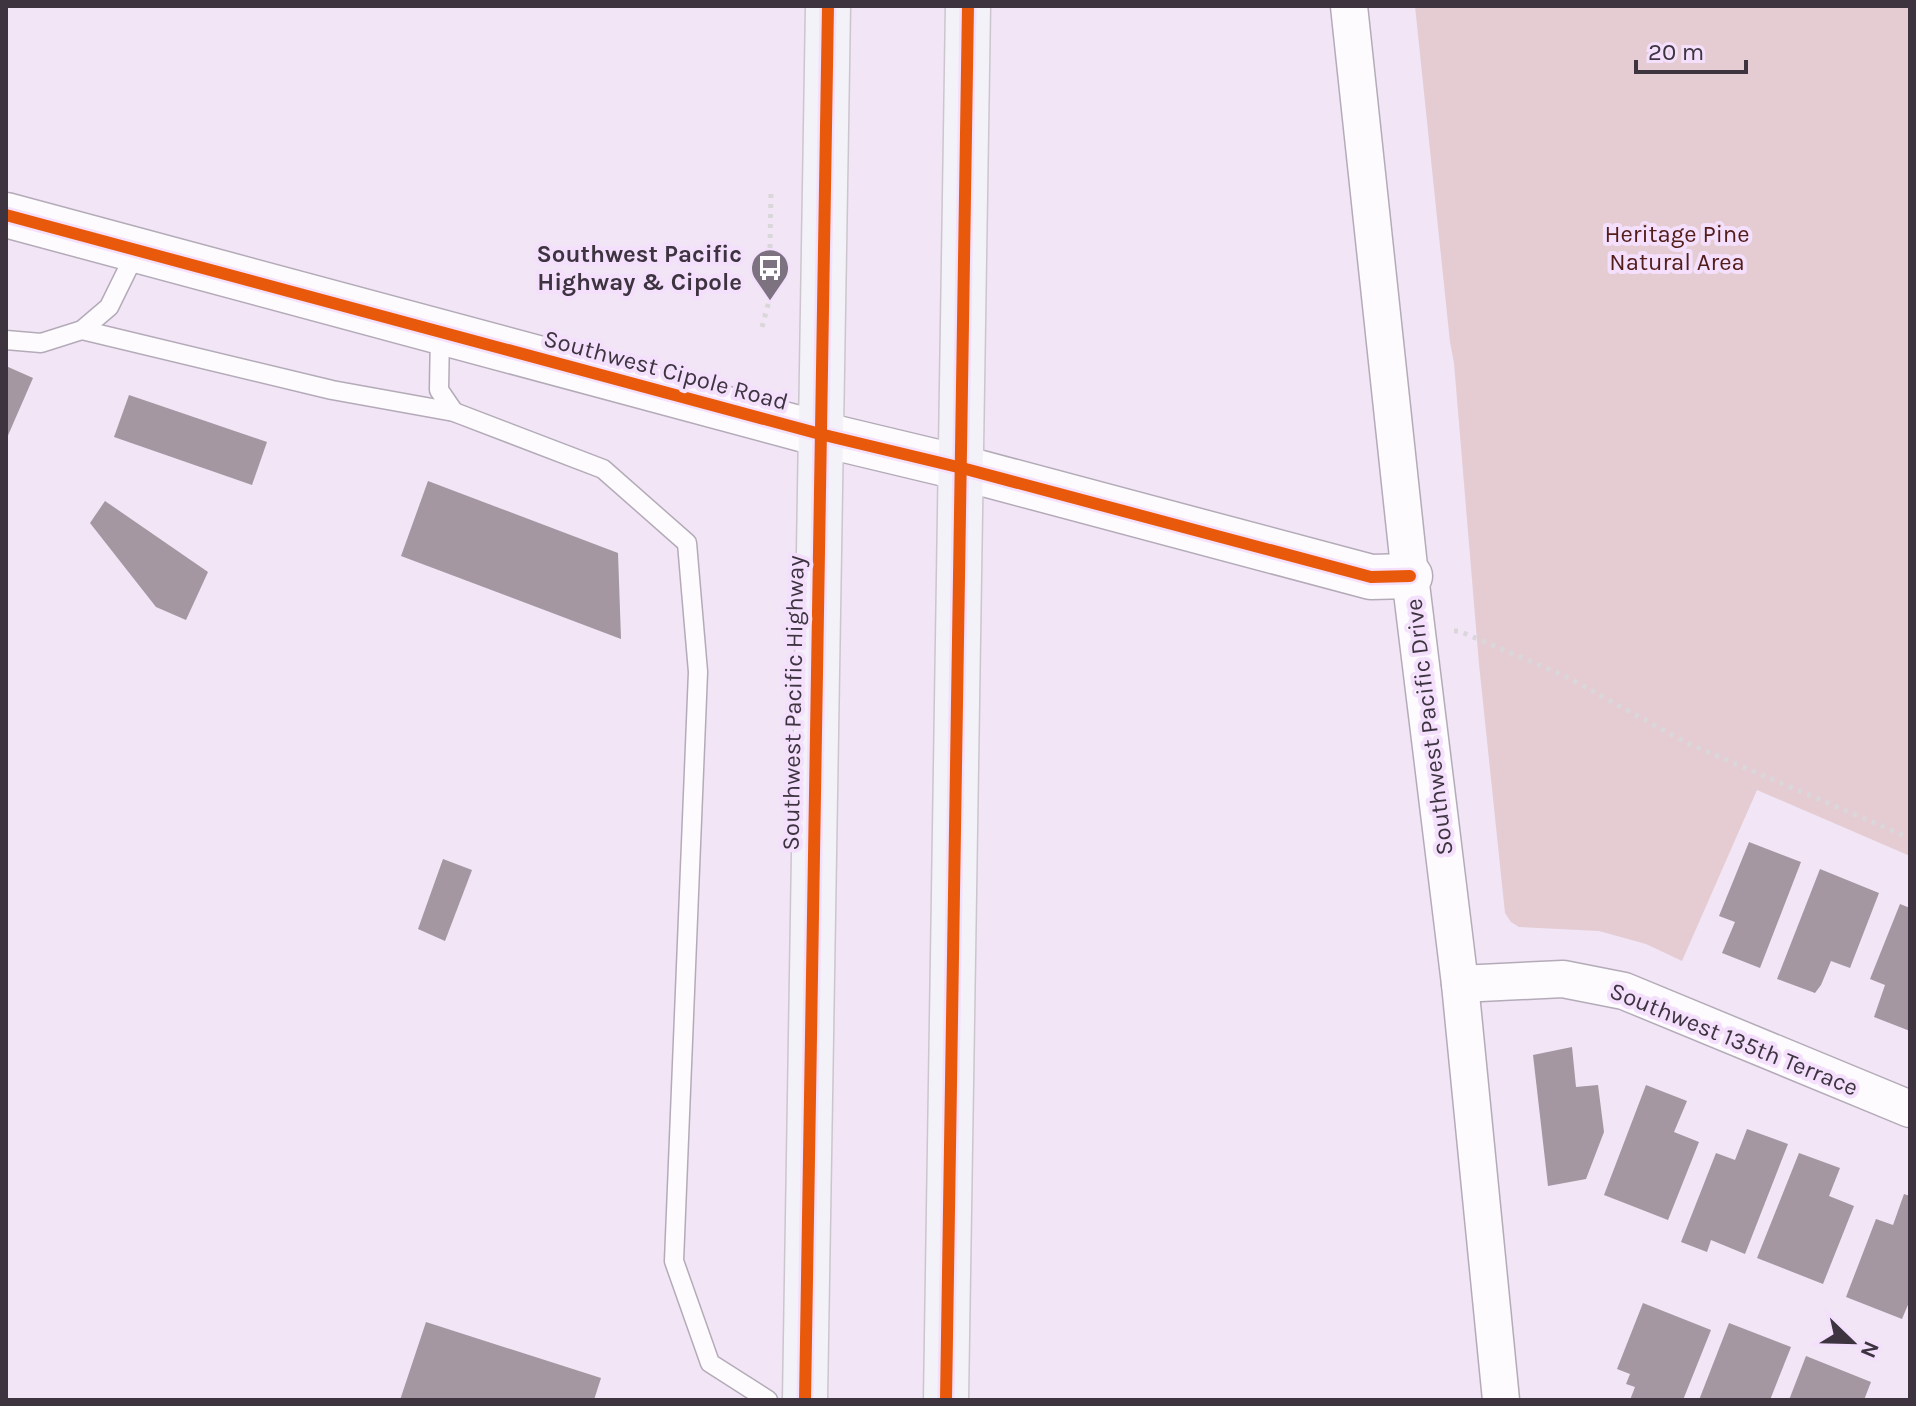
<svg xmlns="http://www.w3.org/2000/svg" width="1916" height="1406" font-family="Karla,sans-serif">
<style>
.green{fill:#e4ccd2}
.building{fill:#a497a2}
.lines{fill:none;stroke-linecap:round;stroke-linejoin:round}
.service-casing{stroke:#b4abb8;stroke-width:21}
.minor-casing{stroke:#b4abb8;stroke-width:39}
.tertiary-casing{stroke:#b4abb8;stroke-width:47}
.trunk-casing{stroke:#ccc5ce;stroke-width:47}
.path{stroke:#dad7db;stroke-width:5;stroke-dasharray:4 6;stroke-linecap:butt}
.service{stroke:#fdfbfe;stroke-width:18}
.minor{stroke:#fdfbfe;stroke-width:36}
.tertiary{stroke:#fdfbfe;stroke-width:44}
.trunk{stroke:#f3f2f8;stroke-width:44}
.cycleway-casing{stroke:#f4dffc;stroke-width:17}
.cycleway{stroke:#e8590c;stroke-width:12}
.labels{text-anchor:middle;stroke-width:8;stroke-linejoin:round;paint-order:stroke}
.park-label{font-size:24px;fill:#521c19;stroke:#f4dffc}
.poi-label{font-size:24px;font-weight:bold;fill:#3d3440;stroke:#f4dffc;text-anchor:end}
.street-label{font-size:24px;fill:#3d3440;stroke:#f4dffc}
</style>
<rect width="100%" height="100%" fill="#f1e5f6"/>
<path class="green" d="M1415,6H1910V856L1757,790L1682,961L1646,944L1599,931L1519,927L1511,922L1505,913L1479,664L1454,363L1450,342Z"/>
<g class="building">
<path d="M6,366L33,378L6,440Z"/>
<path d="M129,395L267,442L252,485L114,437Z"/>
<path d="M428,481L618,553L621,639L401,556Z"/>
<path d="M105,501L208,572L186,620L156,607L90,523Z"/>
<path d="M1749,842L1801,862L1760,968L1722,953L1735,922L1719,916Z"/>
<path d="M443,859L472,870L445,941L418,929Z"/>
<path d="M1820,869L1879,893L1850,968L1831,961L1821,985L1815,993L1777,979Z"/>
<path d="M1900,904L1910,908V1031L1874,1017L1885,985L1870,979Z"/>
<path d="M1572,1047L1576,1087L1598,1085L1604,1132L1586,1179L1548,1186L1533,1055Z"/>
<path d="M1646,1085L1687,1101L1674,1132L1699,1142L1668,1220L1604,1195Z"/>
<path d="M1747,1129L1788,1144L1745,1254L1711,1240L1707,1252L1681,1242L1716,1153L1735,1160Z"/>
<path d="M1799,1153L1840,1168L1829,1196L1854,1206L1823,1284L1757,1258Z"/>
<path d="M1904,1194L1910,1196V1300L1902,1319L1846,1297L1876,1219L1893,1225Z"/>
<path d="M1643,1303L1711,1330L1683,1400H1630L1635,1387L1626,1384L1630,1374L1617,1369Z"/>
<path d="M426,1322L601,1378L594,1400H400Z"/>
<path d="M1729,1323L1791,1347L1770,1400H1699Z"/>
<path d="M1806,1356L1871,1382L1864,1400H1789Z"/>
</g>
<g class="lines">
<g class="service-casing">
<g id="service">
<path d="M82,330L332,390L454,412L603,469L687,543L698,672L674,1261L710,1363L768,1400"/>
<path d="M440,332L439,390L454,412"/>
<path d="M6,340L41,343L82,330L109,307L137,250"/>
</g>
</g>
<g class="minor-casing">
<g id="minor">
<path d="M1349,6L1410,576L1460,984L1501,1400"/>
<path d="M1460,984L1563,979L1624,991L1910,1109"/>
</g>
</g>
<g class="tertiary-casing">
<path id="tertiary" d="M6,215L820,434L962,468L1371,577L1410,576"/>
</g>
<g class="trunk-casing">
<g id="trunk">
<path d="M805,1400L828,6"/>
<path d="M946,1400L968,6"/>
</g>
</g>
<g class="path">
<path d="M762,327L769,301L771,190"/>
<path d="M1454,631H1459L1563,675L1687,743L1910,838"/>
</g>
<use href="#service" class="service"/>
<use href="#minor" class="minor"/>
<use href="#tertiary" class="tertiary"/>
<use href="#trunk" class="trunk"/>
<g class="cycleway-casing">
<g id="cycleway">
<path d="M6,215L820,434L962,468L1371,577L1410,576"/>
<path d="M805,1400L828,6"/>
<path d="M946,1400L968,6"/>
</g>
</g>
<use href="#cycleway" class="cycleway"/>
</g>
<defs>
<g id="bus-pin" transform="scale(2)"><path d="M0 17L-7.5 6A9.5 9.5 0 1 1 7.5 6Z" fill="#7c7280" stroke="#f4dffc"/><path d="M-5-6H5V4H4V6H2V4H-2V6H-4V4H-5ZM-3.5-4V0h7V-4ZM-3.5 1.2v1.5H-2V1.2ZM2 1.2v1.5H3.5V1.2Z" fill="#fff"/></g>
</defs>
<g fill-rule="evenodd">
<use href="#bus-pin" x="770" y="268"/>
</g>
<g class="labels">
<g class="park-label">
<text x="1677" y="242">Heritage Pine<tspan x="1677" dy="28">Natural Area</tspan></text>
</g>
<g class="poi-label">
<text x="742" y="262">Southwest Pacific<tspan x="742" dy="28">Highway &amp; Cipole</tspan></text>
</g>
<g class="street-label">
<text transform="translate(666 370) rotate(15)" y="8">Southwest Cipole Road</text>
<text transform="translate(793 703) rotate(-89)" y="8">Southwest Pacific Highway</text>
<text transform="translate(1429 727) rotate(-97)" y="8">Southwest Pacific Drive</text>
<text transform="translate(1734 1039) rotate(22)" y="8">Southwest 135th Terrace</text>
</g>
</g>
<rect width="1916" height="1406" fill="none" stroke="#3d3440" stroke-width="16"/>
<g transform="translate(1852 1342) rotate(113)" stroke="#f4dffc" stroke-width="6" paint-order="stroke">
<path d="M0-6L14 30L0 20L-14 30Z" fill="#3d3440"/>
<text y="-12" font-size="22" font-weight="bold" text-anchor="middle" fill="#3d3440">N</text>
</g>
<path d="M1636 60v12h110v-12" fill="none" stroke="#3d3440" stroke-width="4"/>
<text x="1648" y="60" font-size="24" fill="#3d3440" stroke="#f4dffc" stroke-width="6" paint-order="stroke">20 m</text>
</svg>
